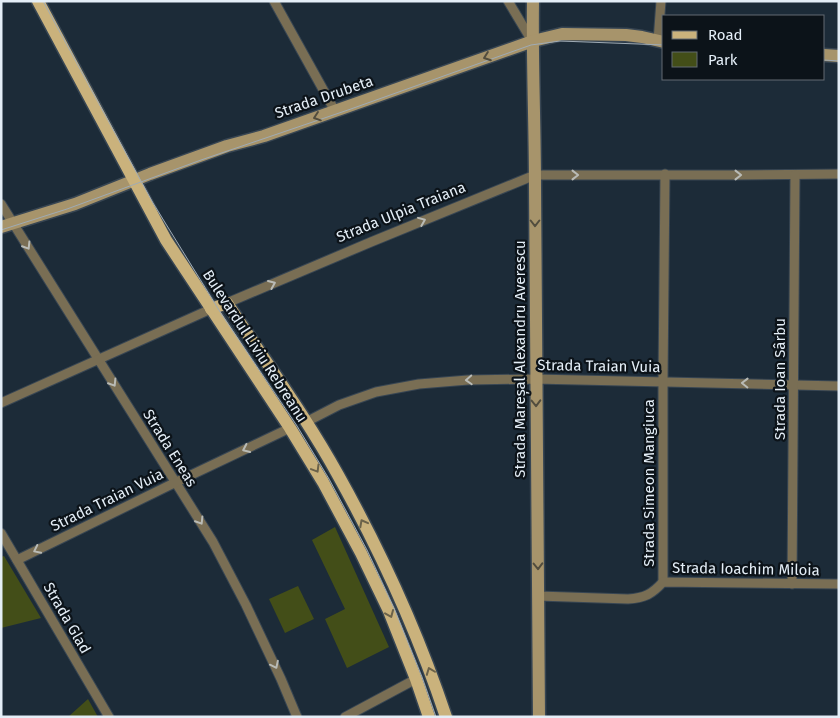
<svg xmlns="http://www.w3.org/2000/svg" width="840" height="718" font-family="'Fira Sans',sans-serif">
<style>
.green{fill:#434e18}
.lines{fill:none;stroke-linecap:round;stroke-linejoin:round}
.street-casing{stroke:#384653;stroke-width:11}
.secondary-casing{stroke:#384653;stroke-width:15}
.primary-casing{stroke:#384653;stroke-width:15}
.street{stroke:#796e54;stroke-width:9}
.secondary{stroke:#a7946b;stroke-width:12}
.primary{stroke:#cab27c;stroke-width:12}
.tram{stroke:#9fabb5;stroke-width:1}
.oneway{stroke:#524d3e}
.oneway2{stroke:#b9bbb6}
.oneway3{stroke:#6b624a}
.labels{text-anchor:middle;stroke-width:4.5;stroke-linejoin:round;paint-order:stroke}
.street-label{font-size:15px;fill:#e4eef7;stroke:#0c1319}
</style>
<rect width="100%" height="100%" fill="#1c2b38"/>
<g class="green">
<path d="M335,527L389,647L347,668L325,619L345,609L312,540Z"/>
<path d="M4,556L41,618L1,628V557Z"/>
<path d="M298,586L314,619L285,633L269,599Z"/>
<path d="M88,699L98,717H68Z"/>
</g>
<g class="lines">
<g class="street-casing">
<g id="street">
<path d="M274,1L335,111"/>
<path d="M508,1L532,41"/>
<path d="M658,41L661,1"/>
<path d="M1,204L213,542L246,605L281,679L297,717"/>
<path d="M227,303L371,242L535,175H736L839,174"/>
<path d="M1,403L211,309"/>
<path d="M306,422L339,405L376,392L419,384L468,380L535,379L839,386"/>
<path d="M1,533L109,717"/>
<path d="M17,560L168,486L290,428"/>
<path d="M663,582V381L665,174"/>
<path d="M792,584L795,175"/>
<path d="M538,596L628,599C645,598 652,594 663,582L839,584"/>
<path d="M345,717L416,679"/>
</g>
</g>
<g class="secondary-casing">
<g id="secondary">
<path d="M533,1C532,63 535,125 535,187C535,363 537,540 539,717"/>
<path d="M824,55L839,56"/>
<path d="M1,227L75,204L150,174L227,146L264,136L533,41L562,34L626,35L642,37L664,42"/>
</g>
</g>
<g class="primary-casing">
<g id="primary">
<path d="M38,1L166,240L290,428L323,482L361,553L389,611L416,679L429,717"/>
<path d="M211,309L227,303C264,360 305,415 338,475C381,552 418,633 446,717"/>
</g>
</g>
<use href="#street" class="street"/>
<use href="#secondary" class="secondary"/>
<use href="#primary" class="primary"/>
<g class="tram">
<path d="M43,1L153,203L222,315L297,426L329,479L367,550L394,608L422,677L436,717"/>
<path d="M824,60L839,61"/>
<path d="M1,230L67,209L201,160L348,110L531,45L560,41L664,45"/>
</g>
</g>
<defs><path id="oneway-chevron" d="M-2-3.5L2.5 0L-2 3.5" fill="none" stroke-width="1.6" stroke-linecap="round" stroke-linejoin="round" transform="scale(1.25)"/></defs>
<g class="oneway">
<use href="#oneway-chevron" transform="translate(487 57) rotate(160)"/>
<use href="#oneway-chevron" transform="translate(317 117) rotate(161)"/>
<use href="#oneway-chevron" transform="translate(535 223) rotate(90)"/>
<use href="#oneway-chevron" transform="translate(536 403) rotate(89)"/>
<use href="#oneway-chevron" transform="translate(538 566) rotate(89)"/>
</g>
<g class="oneway2">
<use href="#oneway-chevron" transform="translate(575 175)"/>
<use href="#oneway-chevron" transform="translate(738 175)"/>
<use href="#oneway-chevron" transform="translate(422 221) rotate(-22)"/>
<use href="#oneway-chevron" transform="translate(27 246) rotate(58)"/>
<use href="#oneway-chevron" transform="translate(272 284) rotate(-23)"/>
<use href="#oneway-chevron" transform="translate(469 380) rotate(177)"/>
<use href="#oneway-chevron" transform="translate(113 383) rotate(58)"/>
<use href="#oneway-chevron" transform="translate(745 383) rotate(-179)"/>
<use href="#oneway-chevron" transform="translate(246 449) rotate(155)"/>
<use href="#oneway-chevron" transform="translate(200 521) rotate(58)"/>
<use href="#oneway-chevron" transform="translate(37 550) rotate(154)"/>
<use href="#oneway-chevron" transform="translate(275 665) rotate(64)"/>
</g>
<g class="oneway3">
<use href="#oneway-chevron" transform="translate(316 469) rotate(59)"/>
<use href="#oneway-chevron" transform="translate(363 523) rotate(-118)"/>
<use href="#oneway-chevron" transform="translate(390 614) rotate(67)"/>
<use href="#oneway-chevron" transform="translate(430 671) rotate(-111)"/>
</g>
<g class="labels">
<g class="street-label">
<text transform="translate(324 97) rotate(-19)" y="5">Strada Drubeta</text>
<text transform="translate(401 212) rotate(-22)" y="5">Strada Ulpia Traiana</text>
<text transform="translate(255 346) rotate(57)" y="5">Bulevardul Liviu Rebreanu</text>
<text transform="translate(520 359) rotate(-90)" y="5">Strada Mareșal Alexandru Averescu</text>
<text transform="translate(599 366) rotate(1)" y="5">Strada Traian Vuia</text>
<text transform="translate(780 379) rotate(-90)" y="5">Strada Ioan Sârbu</text>
<text transform="translate(170 448) rotate(58)" y="5">Strada Eneas</text>
<text transform="translate(649 483) rotate(-90)" y="5">Strada Simeon Mangiuca</text>
<text transform="translate(107 500) rotate(-26)" y="5">Strada Traian Vuia</text>
<text transform="translate(746 569) rotate(1)" y="5">Strada Ioachim Miloia</text>
<text transform="translate(67 618) rotate(60)" y="5">Strada Glad</text>
</g>
</g>
<rect width="840" height="718" fill="none" stroke="#e4eef7" stroke-width="5"/>
<rect x="662" y="15" width="162" height="65" fill="#0c1319" stroke="#626b72"/>
<rect x="672" y="31" width="25" height="8" fill="#cab27c" stroke="#626b72"/>
<text x="708" y="40" font-size="15" fill="#e4eef7">Road</text>
<rect x="672" y="52" width="25" height="15" fill="#434e18" stroke="#626b72"/>
<text x="708" y="65" font-size="15" fill="#e4eef7">Park</text>
</svg>
